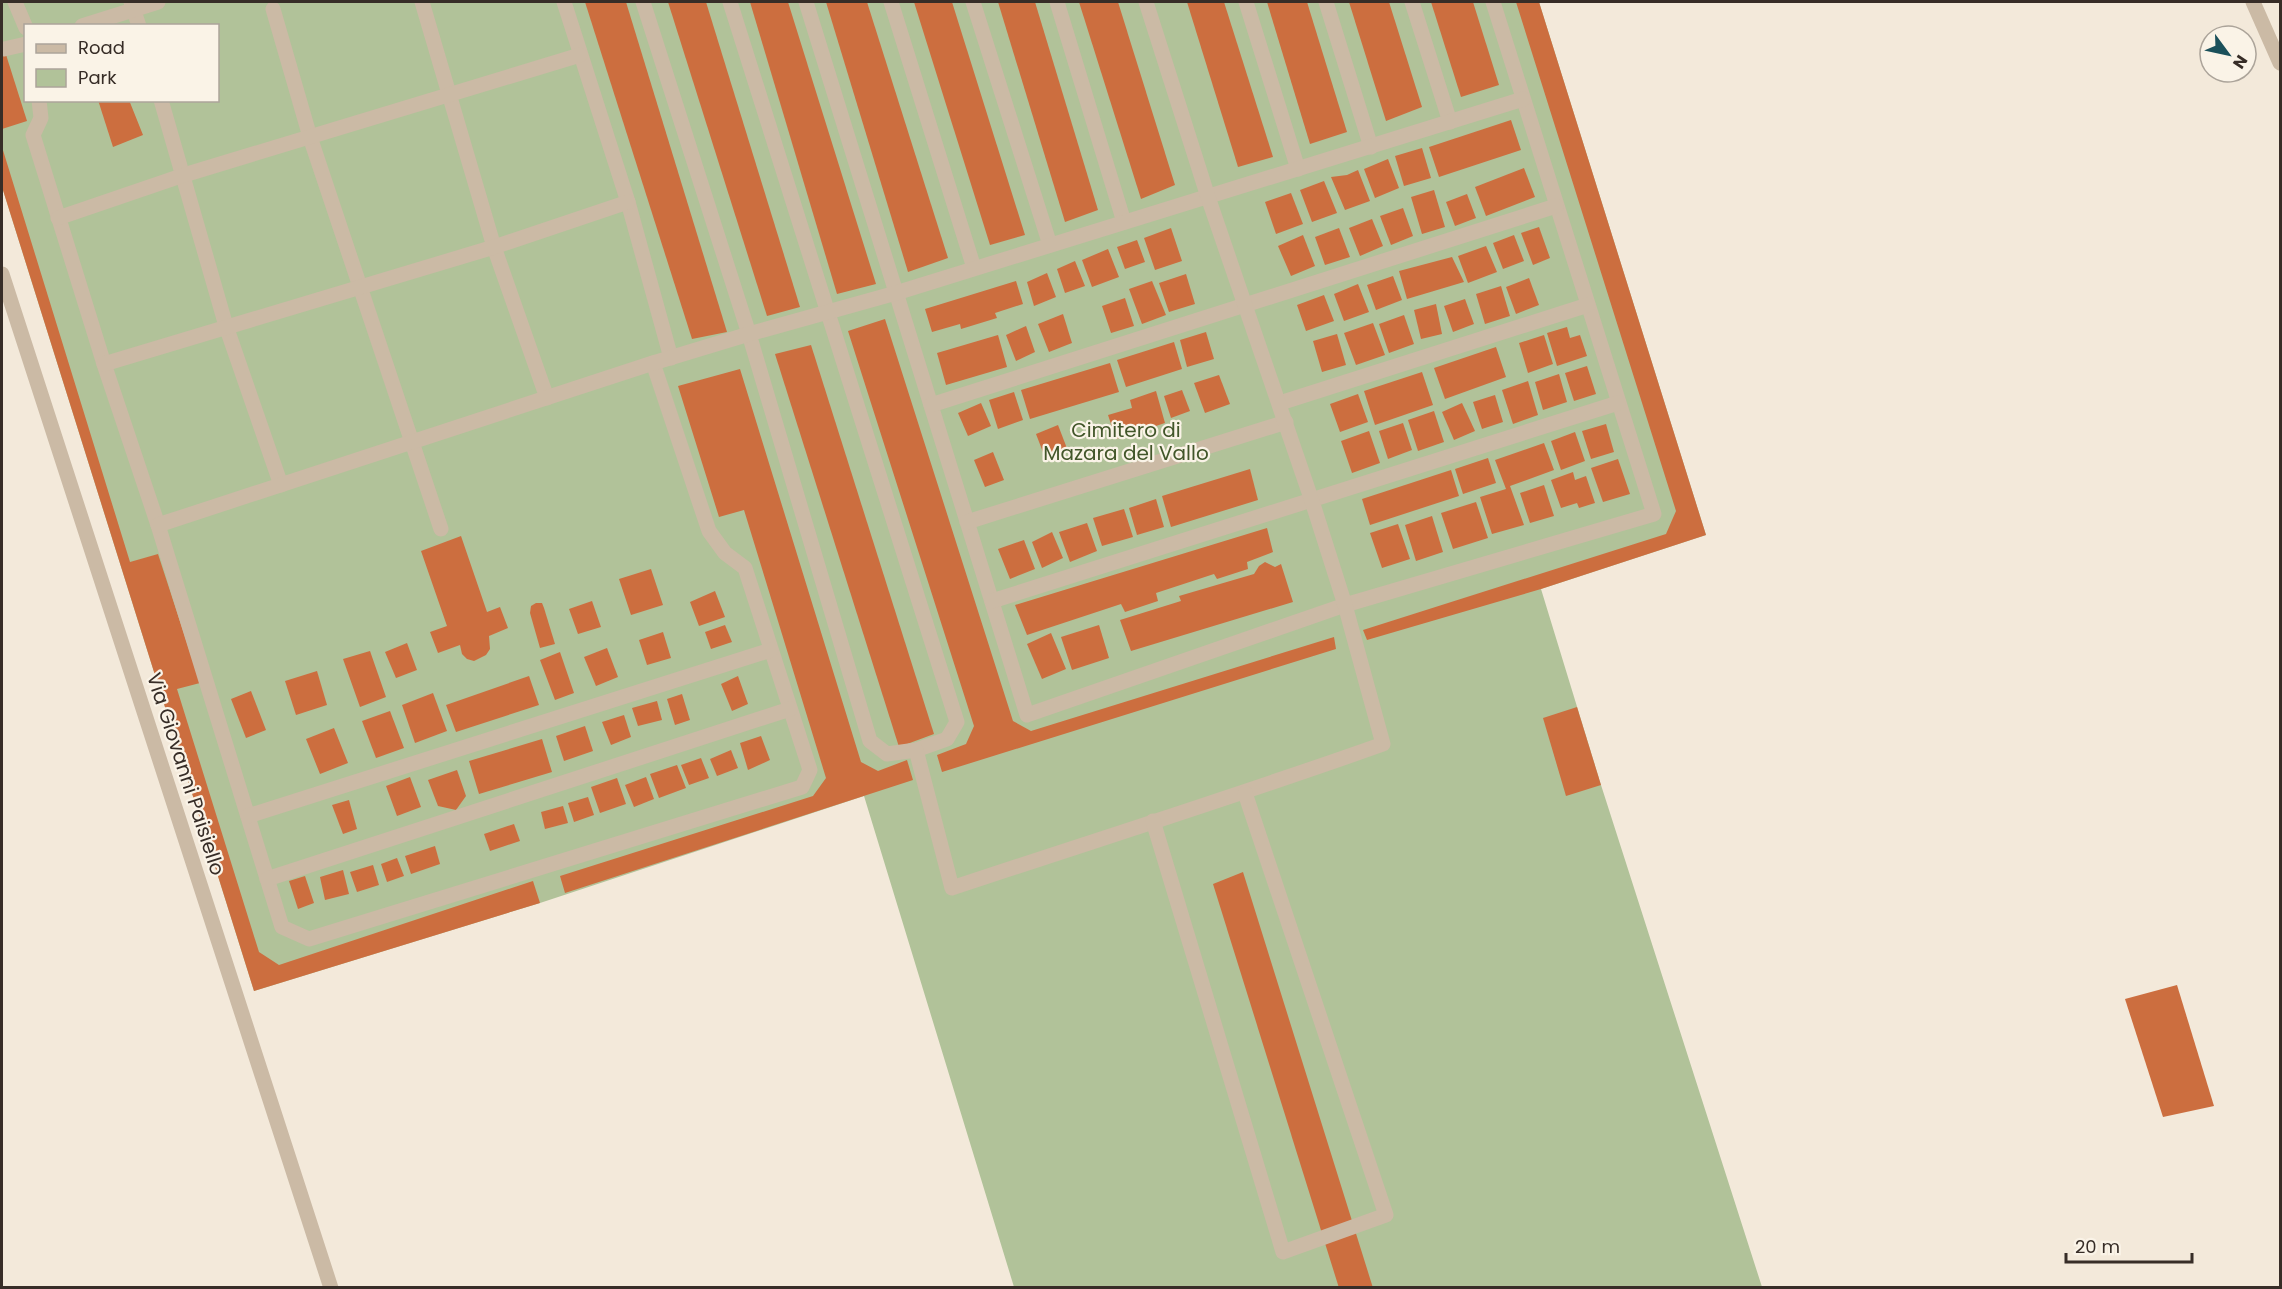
<svg xmlns="http://www.w3.org/2000/svg" width="2282" height="1289" font-family="Poppins,sans-serif">
<style>
.green{fill:#b1c299;fill-rule:evenodd}
.building{fill:#cc6e3f}
.lines{fill:none;stroke-linecap:round;stroke-linejoin:round}
.service{stroke:#cbbaa5;stroke-width:15}
.minor{stroke:#cbbaa5;stroke-width:15}
.labels{text-anchor:middle;stroke-width:4.5;stroke-linejoin:round;paint-order:stroke}
.park-label{font-size:20px;fill:#42562a;stroke:#faf3e7}
.street-label{font-size:20px;fill:#372d27;stroke:#faf3e7}
</style>
<rect width="100%" height="100%" fill="#f3e9da"/>
<path class="green" d="M2,2H1539L1706,535L1541,589L1601,785L1762,1287H1014L864,796L540,903L254,991L2,187ZM26,26H218V100H26Z"/>
<g class="building">
<path d="M585,2H626L727,332L692,339Z"/>
<path d="M668,2H706L800,307L767,316Z"/>
<path d="M750,2H788L876,284L837,294Z"/>
<path d="M826,2H867L948,258L908,272Z"/>
<path d="M914,2H952L1025,235L990,245Z"/>
<path d="M998,2H1035L1098,210L1065,222Z"/>
<path d="M1079,2H1118L1175,185L1141,199Z"/>
<path d="M1187,2H1224L1273,157L1238,167Z"/>
<path d="M1267,2H1307L1347,132L1310,144Z"/>
<path d="M1349,2H1389L1422,107L1386,121Z"/>
<path d="M1431,2H1473L1499,85L1461,97Z"/>
<path d="M1516,2H1539L1706,535L1541,589L1367,640L1363,630L1666,534L1676,511Z"/>
<path d="M2,42L27,121L2,129Z"/>
<path d="M98,100H129L143,135L113,147Z"/>
<path d="M1511,120L1521,150L1439,177L1429,147Z"/>
<path d="M2,147L130,562L158,554L200,683L177,689L259,952L279,965L533,881L540,903L254,991L2,187Z"/>
<path d="M1422,148L1431,178L1404,186L1395,156Z"/>
<path d="M1388,159L1399,188L1375,198L1364,169Z"/>
<path d="M1524,168L1535,197L1486,216L1475,187Z"/>
<path d="M1358,170L1370,201L1345,210L1331,177L1347,175Z"/>
<path d="M1324,181L1337,213L1312,222L1300,190Z"/>
<path d="M1434,190L1445,227L1422,234L1411,197Z"/>
<path d="M1291,193L1303,224L1276,234L1265,202Z"/>
<path d="M1467,194L1476,218L1455,226L1446,202Z"/>
<path d="M1403,208L1413,236L1391,245L1380,216Z"/>
<path d="M1372,219L1383,246L1360,256L1349,228Z"/>
<path d="M1539,227L1550,258L1533,265L1521,233Z"/>
<path d="M1171,228L1182,261L1155,270L1144,238Z"/>
<path d="M1339,228L1350,257L1325,265L1315,237Z"/>
<path d="M1303,235L1315,266L1291,276L1278,246Z"/>
<path d="M1514,235L1524,261L1503,269L1493,243Z"/>
<path d="M1137,240L1145,262L1125,269L1117,247Z"/>
<path d="M1486,246L1497,272L1468,283L1458,256Z"/>
<path d="M1108,249L1119,277L1092,287L1082,260Z"/>
<path d="M1452,257L1464,282L1407,299L1399,271Z"/>
<path d="M1075,261L1085,286L1065,293L1057,269Z"/>
<path d="M1047,273L1056,297L1034,306L1027,282Z"/>
<path d="M1186,274L1195,304L1169,312L1159,283Z"/>
<path d="M1393,276L1402,300L1376,310L1367,285Z"/>
<path d="M1529,278L1539,305L1516,314L1506,287Z"/>
<path d="M1016,281L1023,304L995,313L997,318L961,329L960,324L932,332L925,309Z"/>
<path d="M1152,281L1166,315L1142,324L1129,289Z"/>
<path d="M1358,284L1369,312L1344,321L1334,294Z"/>
<path d="M1501,286L1510,316L1485,324L1476,294Z"/>
<path d="M1324,295L1334,321L1306,331L1297,305Z"/>
<path d="M1125,298L1134,326L1111,333L1102,306Z"/>
<path d="M1465,299L1474,324L1453,332L1444,306Z"/>
<path d="M1436,304L1442,334L1421,339L1414,310Z"/>
<path d="M1063,314L1072,343L1049,352L1038,324Z"/>
<path d="M1404,315L1414,344L1389,353L1379,324Z"/>
<path d="M885,319L1013,721L1031,731L1334,637L1336,649L942,772L937,755L966,744L974,726L848,331Z"/>
<path d="M1373,323L1385,355L1356,365L1344,333Z"/>
<path d="M1026,326L1035,352L1016,361L1006,335Z"/>
<path d="M1567,327L1570,338L1580,335L1587,356L1557,366L1547,333Z"/>
<path d="M1206,332L1214,359L1187,367L1180,340Z"/>
<path d="M1337,334L1346,365L1322,372L1313,341Z"/>
<path d="M998,335L1007,367L946,385L937,353Z"/>
<path d="M1544,335L1553,364L1528,373L1519,343Z"/>
<path d="M1174,342L1182,369L1126,387L1117,360Z"/>
<path d="M811,345L934,734L899,747L775,354Z"/>
<path d="M1496,347L1506,377L1445,399L1434,368Z"/>
<path d="M1110,363L1119,392L1030,419L1021,390Z"/>
<path d="M1587,366L1596,394L1574,401L1565,373Z"/>
<path d="M740,369L861,762L878,771L907,760L913,780L565,893L560,876L813,796L826,778L744,510L719,517L678,386Z"/>
<path d="M1422,372L1433,405L1375,425L1364,391Z"/>
<path d="M1559,374L1567,402L1543,410L1535,382Z"/>
<path d="M1219,375L1230,404L1205,413L1194,383Z"/>
<path d="M1528,381L1538,415L1513,424L1502,390Z"/>
<path d="M1182,390L1190,411L1171,418L1164,396Z"/>
<path d="M1156,391L1165,423L1116,439L1108,415L1132,408L1130,400Z"/>
<path d="M1014,392L1023,420L998,429L989,400Z"/>
<path d="M1358,394L1368,422L1340,432L1330,404Z"/>
<path d="M1495,395L1503,422L1482,429L1473,402Z"/>
<path d="M981,403L991,426L968,436L958,413Z"/>
<path d="M1462,403L1475,431L1454,440L1442,412Z"/>
<path d="M1434,411L1444,442L1418,451L1408,420Z"/>
<path d="M1403,423L1412,450L1388,459L1379,431Z"/>
<path d="M1606,424L1614,452L1591,459L1582,431Z"/>
<path d="M1058,425L1068,451L1046,460L1036,434Z"/>
<path d="M1369,431L1380,463L1352,473L1341,441Z"/>
<path d="M1575,432L1585,461L1561,470L1551,441Z"/>
<path d="M1544,443L1554,470L1510,486L1524,525L1492,534L1480,497L1506,489L1495,460Z"/>
<path d="M993,452L1004,480L985,487L974,460Z"/>
<path d="M1488,458L1496,483L1463,494L1455,469Z"/>
<path d="M1618,459L1630,494L1603,502L1591,468Z"/>
<path d="M1250,469L1258,500L1171,527L1162,496Z"/>
<path d="M1451,470L1459,496L1370,525L1362,499Z"/>
<path d="M1573,472L1575,480L1586,476L1595,503L1579,508L1577,503L1561,508L1551,480Z"/>
<path d="M1544,485L1554,516L1530,523L1520,493Z"/>
<path d="M1156,499L1164,527L1137,535L1129,508Z"/>
<path d="M1476,502L1488,538L1453,549L1441,513Z"/>
<path d="M1124,509L1133,537L1102,546L1093,518Z"/>
<path d="M1432,516L1443,552L1416,561L1405,525Z"/>
<path d="M1087,523L1097,551L1070,562L1059,532Z"/>
<path d="M1398,524L1410,559L1382,568L1370,533Z"/>
<path d="M1267,528L1273,552L1247,562L1248,569L1217,579L1214,574L1156,593L1158,601L1125,612L1121,604L1027,635L1015,605Z"/>
<path d="M1052,532L1063,558L1042,568L1032,542Z"/>
<path d="M461,536L487,612L500,607L508,628L489,636L490,649L486,655L474,661L467,659L462,654L460,645L438,653L430,632L447,626L421,551Z"/>
<path d="M1024,540L1035,569L1010,579L998,549Z"/>
<path d="M1265,562L1275,567L1281,564L1293,602L1131,651L1120,620L1181,601L1179,596L1254,574L1259,566Z"/>
<path d="M651,569L663,605L631,615L619,579Z"/>
<path d="M715,591L725,617L699,626L690,602Z"/>
<path d="M592,601L601,627L578,634L569,609Z"/>
<path d="M536,603H542L544,608L555,644L540,648L530,613L531,606Z"/>
<path d="M725,625L732,642L711,649L705,632Z"/>
<path d="M1099,625L1109,658L1072,670L1061,637Z"/>
<path d="M663,632L671,658L647,665L639,640Z"/>
<path d="M1051,633L1066,669L1042,679L1027,644Z"/>
<path d="M407,643L417,670L396,678L385,652Z"/>
<path d="M607,648L618,677L596,686L584,657Z"/>
<path d="M370,651L386,697L360,707L343,659Z"/>
<path d="M560,652L574,693L555,700L540,660Z"/>
<path d="M317,671L327,705L296,715L285,681Z"/>
<path d="M529,676L539,705L456,732L446,705Z"/>
<path d="M738,676L748,704L732,711L721,684Z"/>
<path d="M251,691L266,730L246,738L231,699Z"/>
<path d="M433,693L447,731L415,743L402,705Z"/>
<path d="M682,694L690,720L675,725L667,699Z"/>
<path d="M657,701L662,720L638,726L632,708Z"/>
<path d="M1577,707L1601,785L1566,796L1543,718Z"/>
<path d="M390,711L404,748L376,758L362,721Z"/>
<path d="M624,715L631,737L611,745L602,722Z"/>
<path d="M585,726L593,751L564,761L556,736Z"/>
<path d="M334,728L348,763L320,774L306,739Z"/>
<path d="M761,736L770,760L748,770L740,743Z"/>
<path d="M542,739L552,772L479,794L469,761Z"/>
<path d="M731,750L738,768L717,776L710,759Z"/>
<path d="M701,758L709,778L689,785L681,765Z"/>
<path d="M677,765L686,788L659,798L650,774Z"/>
<path d="M457,770L466,796L456,810L438,806L428,780Z"/>
<path d="M410,777L421,807L397,816L386,786Z"/>
<path d="M646,777L654,799L634,807L625,785Z"/>
<path d="M617,778L626,804L600,813L591,787Z"/>
<path d="M588,797L594,815L574,822L568,803Z"/>
<path d="M349,800L357,829L343,834L332,805Z"/>
<path d="M563,806L568,823L545,829L541,812Z"/>
<path d="M514,824L520,841L490,851L484,834Z"/>
<path d="M435,846L440,864L411,874L405,856Z"/>
<path d="M397,858L404,876L387,882L381,864Z"/>
<path d="M373,865L379,885L357,892L350,872Z"/>
<path d="M343,870L349,894L325,900L320,877Z"/>
<path d="M1243,872L1373,1288H1339L1213,884Z"/>
<path d="M305,876L314,903L298,909L289,881Z"/>
<path d="M2177,985L2214,1106L2163,1117L2125,999Z"/>
</g>
<g class="lines">
<g class="service">
<path d="M15,2L26,28"/>
<path d="M131,2L139,26"/>
<path d="M422,2L494,247L547,398"/>
<path d="M564,2L628,202L671,358"/>
<path d="M643,2L749,334L870,741L887,754L916,750L947,739L957,722L730,2"/>
<path d="M806,2L1027,715L1345,605L1654,514L1493,2"/>
<path d="M891,2L974,268"/>
<path d="M973,2L1050,245"/>
<path d="M1057,2L1124,222"/>
<path d="M1246,2L1298,169"/>
<path d="M1326,2L1371,147"/>
<path d="M1412,2L1450,122"/>
<path d="M273,9L310,137L441,529"/>
<path d="M82,26L158,2"/>
<path d="M4,49L26,44"/>
<path d="M39,100L41,118L33,135L104,364L158,525L282,927L309,939L802,787L810,770L745,568L725,553L709,531L653,363"/>
<path d="M161,100L226,326L281,485"/>
<path d="M58,218L184,175L580,55"/>
<path d="M104,364L494,247L628,202"/>
<path d="M1280,403L1588,305"/>
<path d="M931,405L1556,206"/>
<path d="M967,522L1286,422"/>
<path d="M158,525L653,363L749,334L896,293L1523,99"/>
<path d="M992,601L1618,403"/>
<path d="M916,750L952,888C1096,840 1240,795 1383,744L1345,605L1312,501L1208,197L1146,2"/>
<path d="M248,816L771,650"/>
<path d="M1153,821L1283,1252L1386,1215L1245,793"/>
<path d="M267,879L790,709"/>
</g>
<g class="minor">
<path d="M2253,2L2280,63"/>
<path d="M2,274L331,1288"/>
</g>
</g>
<g class="labels">
<g class="park-label">
<text x="1126" y="437">Cimitero di<tspan x="1126" dy="23">Mazara del Vallo</tspan></text>
</g>
<g class="street-label">
<text transform="translate(186 774) rotate(72)" y="7">Via Giovanni Paisiello</text>
</g>
</g>
<rect width="2282" height="1289" fill="none" stroke="#372d27" stroke-width="6"/>
<rect x="24" y="24" width="195" height="78" fill="#faf3e7" stroke="#aca49a" stroke-width="1.5"/>
<rect x="36" y="44" width="30" height="9" fill="#cbbaa5" stroke="#aca49a" stroke-width="1.5"/>
<text x="78" y="54" font-size="18" fill="#372d27">Road</text>
<rect x="36" y="69" width="30" height="18" fill="#b1c299" stroke="#aca49a" stroke-width="1.5"/>
<text x="78" y="84" font-size="18" fill="#372d27">Park</text>
<g transform="translate(2228 54) rotate(123)"><circle r="28" fill="#faf3e7" stroke="#aca49a" stroke-width="1.5"/>
<path d="M0-4.5L10 22L0 15L-10 22Z" fill="#1b505a"/>
<text y="-9" font-size="16" font-weight="bold" text-anchor="middle" fill="#372d27">N</text>
</g>
<path d="M2066 1253v9h126v-9" fill="none" stroke="#372d27" stroke-width="3"/>
<text x="2075" y="1253" font-size="18" fill="#372d27" stroke="#faf3e7" stroke-width="4.5" paint-order="stroke">20 m</text>
</svg>
